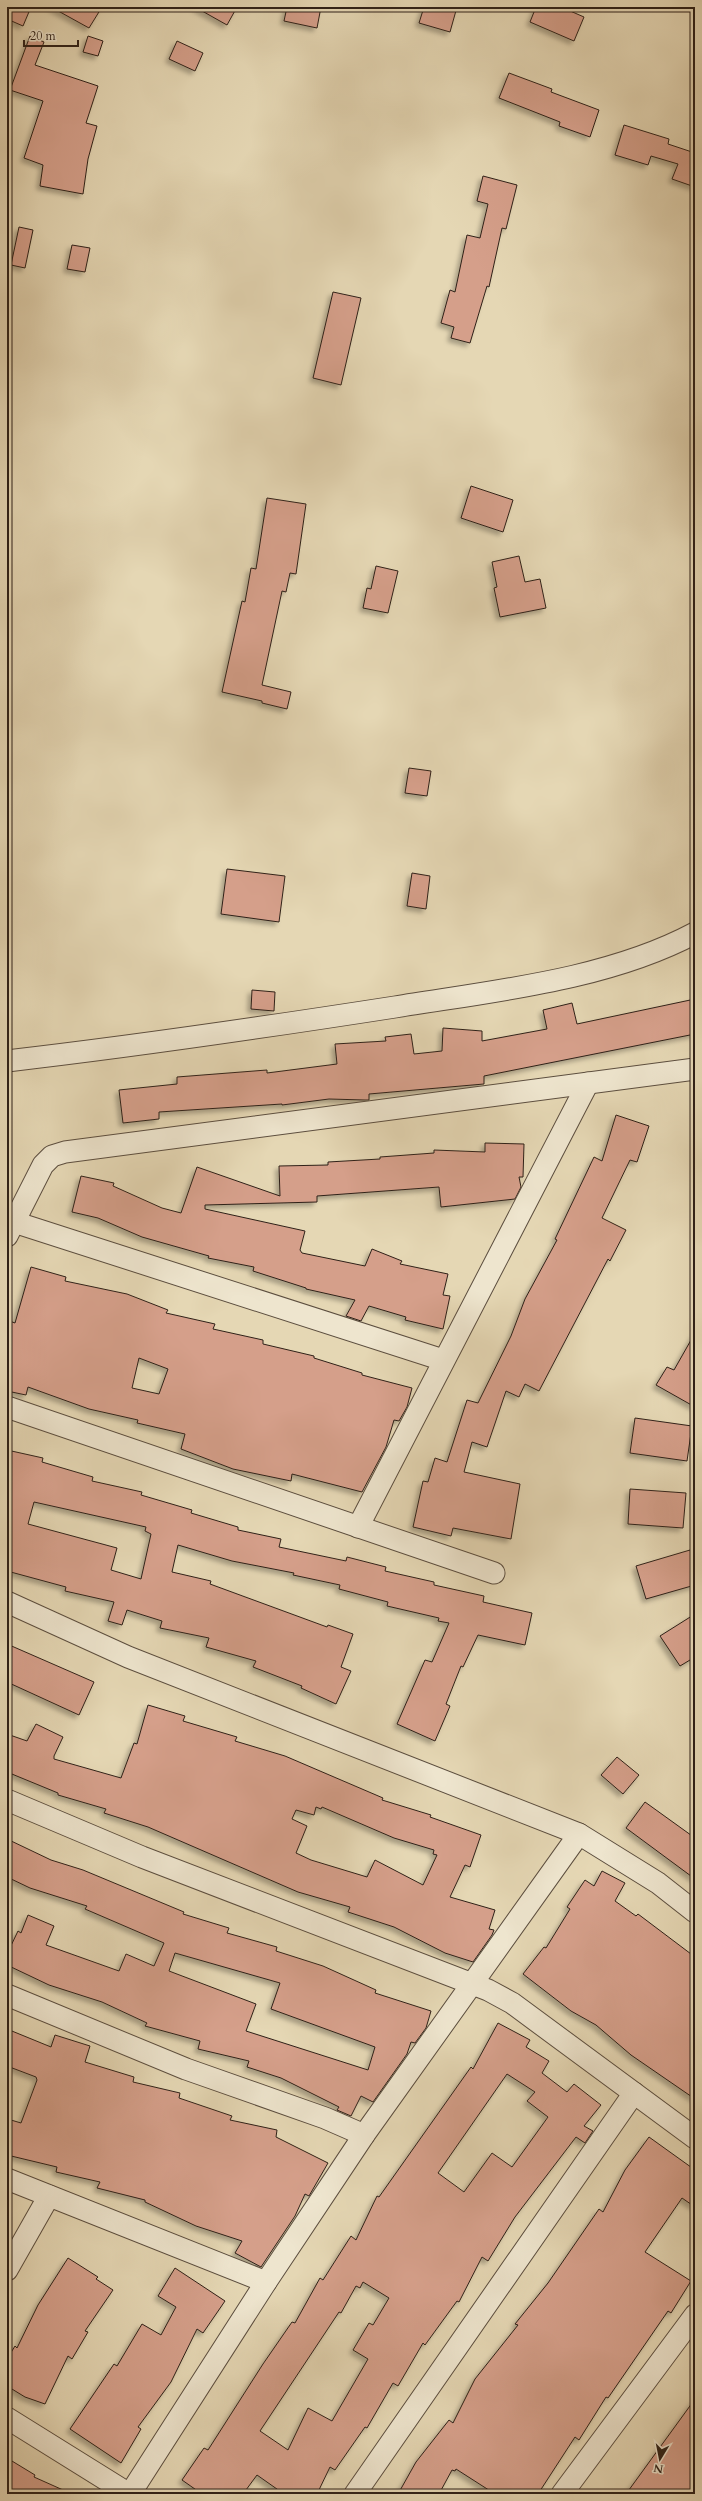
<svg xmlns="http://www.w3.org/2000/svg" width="702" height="2501" font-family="Cardo,serif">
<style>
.building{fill:#d59f8a;stroke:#2f2118;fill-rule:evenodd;filter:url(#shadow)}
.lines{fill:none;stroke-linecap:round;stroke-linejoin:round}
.street-casing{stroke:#5c4e3f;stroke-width:23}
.street{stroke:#eee5ce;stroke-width:21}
</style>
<defs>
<filter id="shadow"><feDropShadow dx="-3.5" dy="3.5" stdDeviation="2" flood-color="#0004"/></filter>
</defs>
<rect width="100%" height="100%" fill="#e5d7b4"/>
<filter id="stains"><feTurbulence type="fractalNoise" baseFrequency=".005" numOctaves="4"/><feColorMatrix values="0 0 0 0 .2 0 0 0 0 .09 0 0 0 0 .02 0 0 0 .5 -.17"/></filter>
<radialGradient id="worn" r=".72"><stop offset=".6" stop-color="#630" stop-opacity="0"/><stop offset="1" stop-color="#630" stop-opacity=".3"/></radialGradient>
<g class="building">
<path d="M7,7H31L23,26L7,19Z"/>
<path d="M51,7H102L89,28Z"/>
<path d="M195,7H237L227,25Z"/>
<path d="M287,7H321L317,28L284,21Z"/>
<path d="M424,7H457L450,32L419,23Z"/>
<path d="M536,7H561L584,17L574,41L530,22Z"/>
<path d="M30,36L44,42L35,65L98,86L86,123L97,126L88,159L83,194L40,186L43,165L24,158L43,101L10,90Z"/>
<path d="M88,36L103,41L98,56L83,52Z"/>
<path d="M177,41L203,53L195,71L169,59Z"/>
<path d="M509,73L552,89L551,92L599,110L590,137L559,126L560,122L499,98Z"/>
<path d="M624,125L669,139L668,144L695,153V187L672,179L678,164L651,156L648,165L615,155Z"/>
<path d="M483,176L517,185L506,229L502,228L489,287L487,286L470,343L451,338L454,327L441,323L450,290L455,292L467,235L480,238L488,204L477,201Z"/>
<path d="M19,227L33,230L25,268L11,265Z"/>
<path d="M72,245L90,248L85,272L67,269Z"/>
<path d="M333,292L361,298L341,385L313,378Z"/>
<path d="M471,486L513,500L503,532L461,518Z"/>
<path d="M267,498L306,504L296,574L290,573L286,592L282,591L262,685L291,692L287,709L262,703V701L222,692L242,601L245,602L251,568L256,569Z"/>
<path d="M519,556L525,582L540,579L546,608L500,617L494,588L497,587L492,562Z"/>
<path d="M376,566L398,571L388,613L363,608L367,588L371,589Z"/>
<path d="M409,768L431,771L427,796L405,793Z"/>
<path d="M227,869L285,876L279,922L221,914Z"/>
<path d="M412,873L430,876L426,909L407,906Z"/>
<path d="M252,990L275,992L274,1011L251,1009Z"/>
<path d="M695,999V1034L484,1076V1084L369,1094V1100H365L329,1099L282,1105V1104L159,1112V1119L123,1123L119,1090L177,1084V1077L267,1070V1073L337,1064L335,1044L386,1041L385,1037L411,1034L414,1054L442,1051L443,1028L482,1031V1041L547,1029L543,1010L572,1003L577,1024Z"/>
<path d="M616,1115L649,1126L637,1162L630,1160L602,1218L626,1230L610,1261L608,1259L539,1391L525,1384L519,1397L506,1391L487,1447L472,1442L464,1472L520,1484L511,1539L453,1528L451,1536L413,1527L423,1481L428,1482L435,1458L447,1462L467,1400L478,1403L511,1336L525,1299L557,1240L555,1239L594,1157L602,1161Z"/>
<path d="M485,1143L524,1144L523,1177H519L521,1187L515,1199L441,1207L439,1187L317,1196V1202L205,1205V1209L305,1231L300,1250L302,1253L365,1266L372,1249L402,1261L400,1264L448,1274L443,1295L450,1296L443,1329L405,1320L406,1317L369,1306L361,1321L346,1316L355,1300L306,1289V1288L253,1271L254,1267L208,1258L209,1256L142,1237L98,1218L72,1212L81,1176L114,1183L113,1186L162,1208L181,1213L197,1167L280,1196L279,1166L328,1165V1162L380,1159V1157L434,1153V1150L485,1152Z"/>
<path d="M31,1267L66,1277L65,1281L127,1294L168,1310L166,1313L215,1324L213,1329L263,1340V1344L314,1356V1358L362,1373V1375L412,1388L407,1407L399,1421L394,1420L386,1447L362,1492L292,1474L291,1481L233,1469L181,1449L185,1434L137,1423L138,1420L89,1409L28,1387L26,1395L7,1391V1320L15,1323ZM139,1358L168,1369L159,1394L132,1388Z"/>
<path d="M695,1333V1407L656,1385L667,1367L674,1370Z"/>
<path d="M635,1418L692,1426L687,1461L630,1453Z"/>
<path d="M7,1450L43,1458L42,1462L93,1477L92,1481L142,1492L141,1495L192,1510L191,1513L238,1527V1530L281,1539L279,1547L346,1561L347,1557L386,1567L385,1571L434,1582V1585L484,1596L483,1602L532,1613L525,1645L478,1635L463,1667L461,1666L446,1704L450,1706L435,1741L397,1724L425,1660L432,1662L449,1623L438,1621L439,1618L387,1606L388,1602L339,1589L340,1585L293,1575L294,1573L232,1561L178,1545L172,1572L211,1581L210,1584L327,1627L328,1625L353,1634L341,1667L351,1671L336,1704L301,1688L302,1686L253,1667L256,1661L206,1647L209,1638L160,1628L162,1621L127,1610L122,1625L108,1621L114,1602L65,1591L66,1587L7,1571ZM34,1502L146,1527L145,1531L151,1534L141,1579L111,1570L117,1548L28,1524Z"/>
<path d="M630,1489L686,1493L683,1528L628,1524Z"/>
<path d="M690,1550L695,1567V1585L646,1599L636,1566Z"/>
<path d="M695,1614V1657L680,1666L660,1636Z"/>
<path d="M7,1644L94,1682L79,1715L7,1682Z"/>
<path d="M148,1705L185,1716L183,1721L237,1737L235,1741L285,1756L383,1798L382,1800L431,1815L430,1817L481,1835L470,1867L465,1865L450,1897L495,1910L489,1929L494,1930L492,1935L473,1962L445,1953L394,1927L348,1912L350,1907L298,1892L148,1827L104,1813L106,1809L58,1795V1793L7,1772V1734L27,1741L36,1724L63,1737L54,1756V1759L121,1778L134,1743L137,1744ZM316,1807L321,1809L322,1807L394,1838L434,1850L433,1854L437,1855L423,1885L375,1860L367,1877L311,1860L296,1853L307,1826L292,1819L296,1810L314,1815Z"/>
<path d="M617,1757L639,1775L623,1794L601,1775Z"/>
<path d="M645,1802L695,1838V1879L626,1828Z"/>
<path d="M7,1839L51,1860L83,1870L184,1912L183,1914L229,1928L227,1933L277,1947L276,1951L323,1966L376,1990L375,1993L431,2011L426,2028L415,2043L411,2042L407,2054L373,2102L361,2096L351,2116L337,2110L339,2107L281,2078L247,2067L249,2061L198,2049L200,2041L145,2026L147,2023L102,2002L49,1985L7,1965V1954L18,1931L21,1933L28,1915L54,1926L46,1945L119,1971L126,1954L154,1966L164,1943L85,1909L87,1906L30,1888L7,1877ZM175,1953L280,1983L271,2009L375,2047L368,2070L246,2031L256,2004L169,1971Z"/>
<path d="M602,1871L625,1883L615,1901L636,1916L638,1914L695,1957V2099L631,2055L596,2025L571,2011L523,1974L544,1947L546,1948L570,1909L567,1907L585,1880L594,1886Z"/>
<path d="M498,2023L530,2040L526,2047L549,2061L542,2073L567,2092L574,2084L601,2105L584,2126L593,2131L585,2143L576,2137L515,2217L488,2261L482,2257L459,2302L457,2301L425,2345L423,2343L398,2386L393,2383L367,2428L365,2427L335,2470L330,2467L317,2494H284L257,2475L243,2494H202L182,2480L204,2448L208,2450L263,2364L292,2322L295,2323L320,2278L323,2280L351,2236L356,2240L377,2196L379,2197L471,2067L473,2069ZM507,2074L535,2092L527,2101L548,2117L512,2167L492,2153L464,2192L438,2173ZM363,2282L389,2298L373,2325L369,2323L353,2350L368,2359L332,2421L308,2408L288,2450L260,2431L339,2312L341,2313L356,2286L360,2288Z"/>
<path d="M7,2029L51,2047L55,2035L90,2046L85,2062L134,2077L133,2082L180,2093L179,2098L232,2116L230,2120L277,2130L276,2137L328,2163L309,2196L305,2194L295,2216L261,2267L235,2253L242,2241L196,2226L145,2202V2200L97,2188L100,2182L56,2172L57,2167L7,2155V2136L11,2120L21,2123L37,2080L36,2077L7,2066Z"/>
<path d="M649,2137L695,2170V2207L682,2198L645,2252L691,2281L671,2313L668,2311L608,2398L606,2397L579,2440L575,2437L538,2494H495L456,2469L455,2471L452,2470L439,2494H398L416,2462L449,2420L453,2423L475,2379L518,2325L515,2324L548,2283L599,2209L603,2212L625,2170Z"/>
<path d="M68,2258L98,2277L96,2279L113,2290L85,2331L88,2332L72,2359L68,2356L45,2404L25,2397L7,2386V2359L15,2346L17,2348L38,2305Z"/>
<path d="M175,2268L225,2301L203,2333L197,2329L171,2382L138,2427L141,2429L121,2463L70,2429L114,2364L117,2366L142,2324L161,2335L176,2307L158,2296Z"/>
<path d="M695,2399V2489L692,2494H626Z"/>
<path d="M7,2458L35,2475L34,2477L72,2494H7Z"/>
</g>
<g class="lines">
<g class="street-casing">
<g id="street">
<path d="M7,1061C137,1046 266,1027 395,1007C493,991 607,980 695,933"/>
<path d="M14,1222L443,1360"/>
<path d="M7,1236L43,1165L52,1156L65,1152L695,1069"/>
<path d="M7,1407L494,1573"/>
<path d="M358,1527L588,1083"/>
<path d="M7,1602L128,1657L579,1834L658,1883L695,1912"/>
<path d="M7,1800L142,1857L488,1990L512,2003L695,2138"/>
<path d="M7,1995L186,2069L325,2118L364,2135"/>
<path d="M7,2179L266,2282"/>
<path d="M7,2270L49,2196"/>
<path d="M7,2418L129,2494"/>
<path d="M130,2494L266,2282L364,2135L579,1834"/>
<path d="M355,2494L634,2093"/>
<path d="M562,2494L695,2315"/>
</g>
</g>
<use href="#street" class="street"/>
</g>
<rect width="702" height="2501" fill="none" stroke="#e5d7b4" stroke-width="24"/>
<rect x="8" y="8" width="686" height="2485" fill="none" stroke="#2f2118" stroke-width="2"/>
<rect x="12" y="12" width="678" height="2477" fill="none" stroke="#2f2118"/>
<g transform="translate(660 2459) rotate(190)" stroke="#eee5ce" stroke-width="3" paint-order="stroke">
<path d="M0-3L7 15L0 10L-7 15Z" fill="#2f2118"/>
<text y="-6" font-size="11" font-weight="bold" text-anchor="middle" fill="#2f2118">N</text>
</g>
<path d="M24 40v6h54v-6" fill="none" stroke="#2f2118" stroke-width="2"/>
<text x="30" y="40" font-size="12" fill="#2f2118" stroke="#eee5ce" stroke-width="3" paint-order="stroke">20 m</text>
<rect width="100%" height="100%" filter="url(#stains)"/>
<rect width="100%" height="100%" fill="url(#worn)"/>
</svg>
